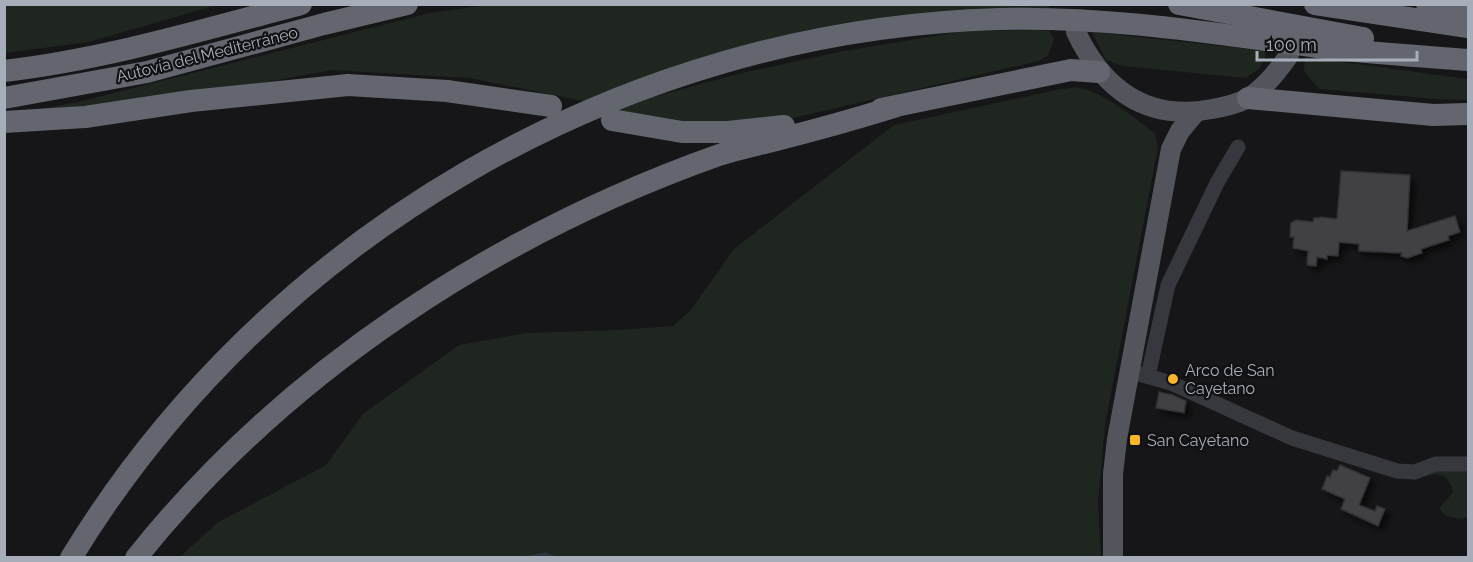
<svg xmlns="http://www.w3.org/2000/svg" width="1473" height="562" font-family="Raleway,sans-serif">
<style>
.green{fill:#1e261f}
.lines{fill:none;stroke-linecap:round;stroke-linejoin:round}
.stream{stroke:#2b353d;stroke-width:3}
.building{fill:#404145;stroke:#303034;stroke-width:1.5;filter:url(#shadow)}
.minor{stroke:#37383d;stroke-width:15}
.major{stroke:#53555c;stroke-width:20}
.highway{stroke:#63666e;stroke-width:22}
.poi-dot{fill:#fab52c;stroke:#111113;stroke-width:2}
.labels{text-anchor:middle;stroke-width:4.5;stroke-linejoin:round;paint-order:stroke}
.street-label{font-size:16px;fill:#a7adb9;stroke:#111113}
.poi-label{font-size:16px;fill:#a7adb9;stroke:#111113;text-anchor:start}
</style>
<defs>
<filter id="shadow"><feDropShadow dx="4.5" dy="4.5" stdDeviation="3" flood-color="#0009"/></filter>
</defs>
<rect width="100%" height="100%" fill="#161618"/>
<g class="green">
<path d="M4,5L5,4L217,5L89,42L5,53Z"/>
<path d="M486,5H1049V10H984L891,17L812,29L737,48L584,101L469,78L332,70L261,83L5,116L82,101L430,13Z"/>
<path d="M1049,30L1054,40L1048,55L1039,61L780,121L684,122L612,110L634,102L742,73L844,51L965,31Z"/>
<path d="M1092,32L1102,33L1267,51L1260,68L1246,78L1123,66L1106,60Z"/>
<path d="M1305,57L1468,79V100L1436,99L1319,89L1304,71Z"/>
<path d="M1076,87C1106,93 1131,116 1155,133L1158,147L1105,425L1098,501L1101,557H180L217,523L326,465L363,414L459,345L527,333L618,330L673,326L690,311L734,249L894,125L1056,90Z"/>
<path d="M1468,468V517L1460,519L1446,516L1439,509L1453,492C1448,467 1430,474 1413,481L1410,477L1420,474Z"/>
</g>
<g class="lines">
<path class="stream" d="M523,558L545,554L556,558"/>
</g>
<g class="building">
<path d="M1341,171L1410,175L1407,231L1455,216L1460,232L1448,236L1449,240L1421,249L1422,253L1407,258L1401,256L1402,253L1359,251V244L1339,242L1338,256L1327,255V259L1317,257L1316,266L1307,265L1308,251L1293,248L1294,237H1290L1291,223L1296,220L1313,222L1314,218H1320V217L1337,219Z"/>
<path d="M1159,392L1173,395L1186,401L1184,413L1156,408Z"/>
<path d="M1340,465L1370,478L1359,505L1375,511L1377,506L1385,509L1378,526L1341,509L1345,499L1322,489L1327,476L1330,477L1333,470L1337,471Z"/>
</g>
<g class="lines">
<g class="minor">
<path d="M1129,371L1171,383L1292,438L1397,471L1414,472L1436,464H1468"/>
<path d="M1148,376L1168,285L1217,183L1238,147"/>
</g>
<g class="major">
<path d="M1076,32C1103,89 1146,122 1212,109C1224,107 1237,104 1248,98C1265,88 1278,71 1289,55"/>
<path d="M1113,558V474L1117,439L1171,149L1180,131L1195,113"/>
</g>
<g class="highway">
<path d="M1179,4L1363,38"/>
<path d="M1315,4L1468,27"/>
<path d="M1427,4L1468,12"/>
<path d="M4,71C106,59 202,30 301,4"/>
<path d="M4,98L147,72L324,24L407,4"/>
<path d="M1248,98L1433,115L1468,114"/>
<path d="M881,109L1071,70L1099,72"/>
<path d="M612,120L682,132H728L784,126"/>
<path d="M4,122L85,117L191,101L348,85L447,91L551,106"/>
<path d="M71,558C267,236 622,30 999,19C1106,16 1212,33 1317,47C1367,53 1418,56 1468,60"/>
<path d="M136,558C284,372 496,234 719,155C737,149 757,145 776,140C816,130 855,119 894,107"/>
</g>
</g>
<g class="poi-dot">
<circle cx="1173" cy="379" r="6"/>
<rect x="1129" y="434" width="12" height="12" rx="3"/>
</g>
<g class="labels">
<g class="street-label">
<text transform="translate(207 54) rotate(-14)" y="6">Autovía del Mediterráneo</text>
</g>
<g class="poi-label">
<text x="1185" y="376">Arco de San<tspan x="1185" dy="18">Cayetano</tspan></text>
<text x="1147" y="446">San Cayetano</text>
</g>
</g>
<rect width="1473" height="562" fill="none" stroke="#a7adb9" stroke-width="12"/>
<path d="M1257 51v9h160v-9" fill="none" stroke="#a7adb9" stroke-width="3"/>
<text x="1266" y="51" font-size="18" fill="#a7adb9" stroke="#111113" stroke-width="4.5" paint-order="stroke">100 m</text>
</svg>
